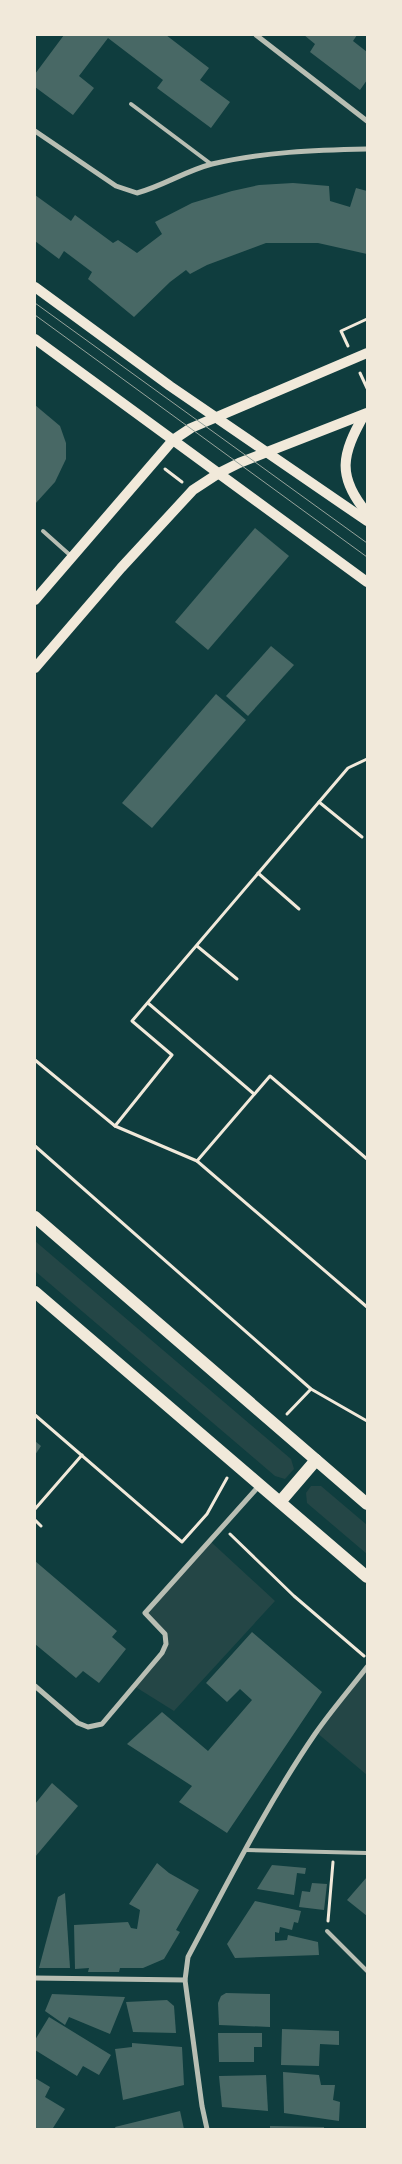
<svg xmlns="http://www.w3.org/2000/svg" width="402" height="2164" font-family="'Exo 2',sans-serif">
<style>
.green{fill:#244646}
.building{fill:#486865}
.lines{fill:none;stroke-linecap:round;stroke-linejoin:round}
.path{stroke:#f1e9da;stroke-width:3}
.service{stroke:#b8beb3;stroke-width:4}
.minor{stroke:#b8beb3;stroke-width:5}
.secondary{stroke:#f1e9da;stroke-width:10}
.primary{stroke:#f1e9da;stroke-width:12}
.tram{stroke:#97a49c;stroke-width:1}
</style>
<rect width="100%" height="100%" fill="#0f3d3e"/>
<g class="green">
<path d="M35,1241L291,1459L294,1469L285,1479L275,1476L35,1271Z"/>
<path d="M311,1486H321L367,1525V1554L307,1503L306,1493Z"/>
<path d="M210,1541L275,1601L174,1711L134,1686L162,1653L166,1639L145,1613Z"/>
<path d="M367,1667V1775L316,1732Z"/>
</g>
<g class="building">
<path d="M64,35H166L209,68L200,80L230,102L211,128L157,88L163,80L108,38L79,76L94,88L73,115L35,87V74Z"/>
<path d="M304,35H357L353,41L367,52V80L360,90L310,52L315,44Z"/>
<path d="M293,183L329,186L330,201L350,207L356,188L367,191V254L318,243H266L207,265L190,274L186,270L170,282L134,317L88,279L92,272L64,251L59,259L35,241V195L71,221L75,215L113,243L118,240L137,253L162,234L155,222L192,203L232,191L259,185Z"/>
<path d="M35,405L60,426L66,443V459L55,482L35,504Z"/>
<path d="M255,528L289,556L208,650L175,622Z"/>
<path d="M271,646L294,665L248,716L226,696Z"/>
<path d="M216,694L246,720L152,828L122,803Z"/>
<path d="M35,1441L41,1446L35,1455Z"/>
<path d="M35,1561L117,1631L112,1637L126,1649L99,1683L83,1671L76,1678L35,1644Z"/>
<path d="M252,1632L322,1692L227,1833L179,1802L192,1786L127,1744L162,1712L208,1751L252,1700L240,1689L227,1702L206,1683Z"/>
<path d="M52,1783L78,1806L35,1857V1804Z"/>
<path d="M157,1863L169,1873L199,1890L176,1930L180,1932L164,1959L143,1968H120L119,1972H88L89,1968L75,1969L74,1925L128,1922L131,1928L137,1929L140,1910L129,1904Z"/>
<path d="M272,1865L306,1868L305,1874L297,1873L294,1895L257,1889Z"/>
<path d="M367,1877V1916L347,1900Z"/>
<path d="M312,1883L327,1884L324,1910L299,1907L302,1891L310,1892Z"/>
<path d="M65,1893L70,1968H39L58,1897Z"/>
<path d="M255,1901L301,1911L298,1923L294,1922L292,1930L280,1927L279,1933L275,1932V1941L287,1940L288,1935L318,1942L319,1955L235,1958L227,1944Z"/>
<path d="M226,1993L270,1994V2027L219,2025L218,2003L221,1996Z"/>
<path d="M52,1994L125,1997L110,2034L69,2017L65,2025L45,2011Z"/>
<path d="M167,2000L174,2006L176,2033L133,2032L126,2002Z"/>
<path d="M49,2017L111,2055L99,2075L83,2066L77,2076L35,2050V2040Z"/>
<path d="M282,2029L339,2031V2045L320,2044L319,2066L281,2065Z"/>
<path d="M218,2033H262V2047H254V2062H219Z"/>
<path d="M132,2043L182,2047L184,2085L123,2100L115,2049L132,2047Z"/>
<path d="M283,2072L319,2075L321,2085H335L333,2100L340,2102L339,2121L284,2113Z"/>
<path d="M266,2075L268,2111L222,2107L219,2076Z"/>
<path d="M35,2078L50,2087L45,2097L65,2109L53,2128L55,2129H35Z"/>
<path d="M180,2111L184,2129H116L115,2127Z"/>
<path d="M270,2126L324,2127V2129H270Z"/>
</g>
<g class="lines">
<g class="path">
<path d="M348,346L341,331L367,319"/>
<path d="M360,373L367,388"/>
<path d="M165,469L182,482"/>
<path d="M319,802L362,837"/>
<path d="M258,873L299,909"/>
<path d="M197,946L237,979"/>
<path d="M148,1003L254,1094"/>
<path d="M35,1060L115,1126L197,1161L367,1307"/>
<path d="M115,1126L172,1055L132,1021L348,768L367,759"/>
<path d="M35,1146L311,1389L367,1421"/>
<path d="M197,1161L270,1076L367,1159"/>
<path d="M287,1414L311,1389"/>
<path d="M35,1415L182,1542L207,1514L227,1478"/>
<path d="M35,1509L82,1455"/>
<path d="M35,1520L41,1526"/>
<path d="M230,1534L294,1596L364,1656"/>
<path d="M328,1921L333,1862"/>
</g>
<g class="service">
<path d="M131,104L211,164"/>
<path d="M43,531L71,556"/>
<path d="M246,1850L367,1853"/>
<path d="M327,1931L367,1971"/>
</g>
<g class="minor">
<path d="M256,35L367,121"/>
<path d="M35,131L116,186L137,193C163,186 185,171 212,164C262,152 316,150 367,149"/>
<path d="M35,1686L78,1723L88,1727L102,1724L162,1653L166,1644L165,1634L145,1613L259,1486"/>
<path d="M35,1978L185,1980"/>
<path d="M207,2129L202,2106L185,1980L188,1957C228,1882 267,1804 315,1734C331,1711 350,1689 367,1667"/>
</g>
<g class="secondary">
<path d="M35,287L170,386L367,521"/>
<path d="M35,339L367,582"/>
<path d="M364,415C342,454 336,476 367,513"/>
<path d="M35,600L173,440L191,428L367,353"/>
<path d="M35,668L121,568L193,490L219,473L239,463L367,413"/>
</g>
<g class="primary">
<path d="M35,1217L367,1504"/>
<path d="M35,1292L367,1577"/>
<path d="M280,1502L316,1460"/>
</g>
<g class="tram">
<path d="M35,303L367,543"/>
<path d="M35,315L367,557"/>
</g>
</g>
<rect width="402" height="2164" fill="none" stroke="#f1e9da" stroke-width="72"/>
</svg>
